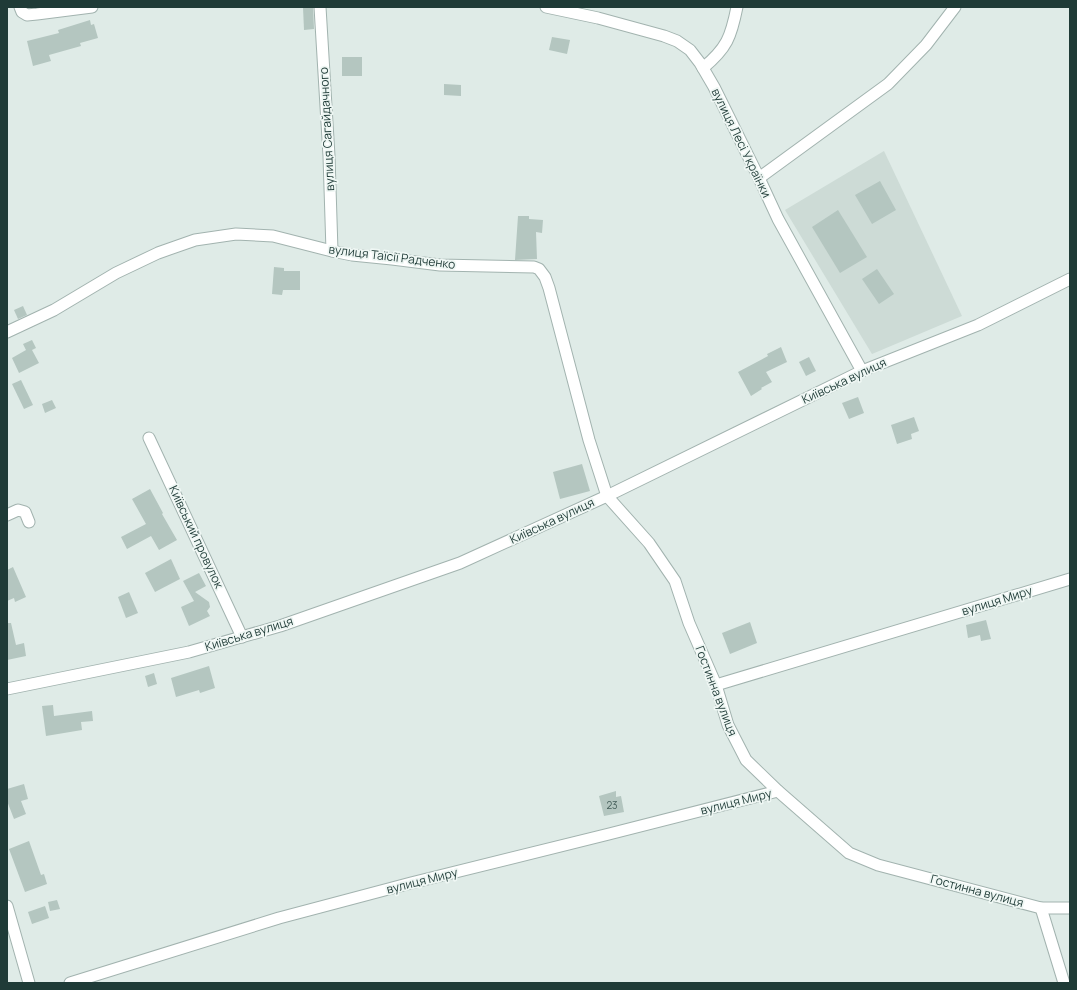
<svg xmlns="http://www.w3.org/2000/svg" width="1077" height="990" font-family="Manrope,sans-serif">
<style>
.built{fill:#cddbd6}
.building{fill:#b4c6c0}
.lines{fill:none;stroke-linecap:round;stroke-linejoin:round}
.minor-casing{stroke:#a2b3af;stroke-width:13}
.minor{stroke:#fff;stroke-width:11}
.labels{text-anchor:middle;stroke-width:3.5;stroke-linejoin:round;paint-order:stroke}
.number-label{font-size:10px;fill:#445e59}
.street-label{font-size:12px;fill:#1f3b37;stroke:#eff7f4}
</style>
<rect width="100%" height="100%" fill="#dfebe7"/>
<path class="built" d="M884,151L962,316L872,354L785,210Z"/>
<g class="building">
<path d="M303,7H313L314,29L304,30Z"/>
<path d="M90,20L91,25L94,24L98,38L80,43L81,46L49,55L51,61L33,66L27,41L59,33L58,30Z"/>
<path d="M552,37L570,40L567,54L549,50Z"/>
<rect x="342" y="57" width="20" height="19"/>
<path d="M444,84L461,85V96L444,95Z"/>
<path d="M880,181L896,210L872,224L855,195Z"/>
<path d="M838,210L867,257L840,273L812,227Z"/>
<path d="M518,216H529V219L543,220L542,233L536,232L537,259L515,260Z"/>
<path d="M274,267L284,268V271H300V290H283L282,295L272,294Z"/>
<path d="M877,269L894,294L879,304L862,279Z"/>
<path d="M23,306L27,315L18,319L14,310Z"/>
<path d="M32,340L36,348L32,350L39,363L19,373L12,358L26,350L23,344Z"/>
<path d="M781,347L787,362L766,372L772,382L761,388L762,389L751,396L738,372L768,356L767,354Z"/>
<path d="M809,357L816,371L806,376L799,362Z"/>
<path d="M21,380L33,405L24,409L12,384Z"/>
<path d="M858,397L864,413L849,419L842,403Z"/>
<path d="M52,400L56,408L45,413L42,404Z"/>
<path d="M914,417L919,431L911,434L912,439L897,444L891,425Z"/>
<path d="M582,464L590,491L560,499L553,472Z"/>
<path d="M150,489L163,513L162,514L177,540L159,550L151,536L127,549L121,537L146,524L132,499Z"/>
<path d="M171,559L180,579L155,592L145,573Z"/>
<path d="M13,567L26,597L15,602L14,598L7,601V570Z"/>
<path d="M199,573L206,586L195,592L209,602L210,607L207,611L210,616L189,626L181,607L194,601L183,581Z"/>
<path d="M129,592L138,613L126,618L118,597Z"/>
<path d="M986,620L991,639L981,641L980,635L968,638L966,625Z"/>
<path d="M750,622L757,643L730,654L722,633Z"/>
<path d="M7,623H11L16,645L24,643L26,656L7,660Z"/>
<path d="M209,666L215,688L200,693L199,690L176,697L171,678Z"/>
<path d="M154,673L157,684L148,687L145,676Z"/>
<path d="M53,705L54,716L92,711L93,721L81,722L82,730L46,736L42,706Z"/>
<path d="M24,784L28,799L21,801L26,814L14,819L7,801V789Z"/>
<path d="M616,791V797L621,796L624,812L604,816L599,796Z"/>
<path d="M29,841L41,875L44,874L47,884L25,892L9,849Z"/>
<path d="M57,900L60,909L50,911L48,902Z"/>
<path d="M45,906L49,918L32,924L28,912Z"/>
</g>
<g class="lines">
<g class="minor-casing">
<g id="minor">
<path d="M20,7L22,12L27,15L37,14L92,7"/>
<path d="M320,7L329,156L332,251"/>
<path d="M546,7L598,18L664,36L677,41L690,50L700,63L714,87L759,178L778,219L862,371"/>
<path d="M703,68C727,48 731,37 737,7"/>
<path d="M759,178L888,84L926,45L955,7"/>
<path d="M7,332L54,310L116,273L158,253L195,240L236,234L273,236L332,251L352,255L392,259L440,265L534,267L539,269L545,277L549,288L589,440L607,496L649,543L675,581L689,623L716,685L728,725L746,760L778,791L849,853L878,865L1041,908H1070"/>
<path d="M149,438L242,637"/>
<path d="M7,515L18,510L25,512L29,522"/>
<path d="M716,685L1070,579"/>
<path d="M7,689L189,652L280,626L460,563L607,496L862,371L978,325L1070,279"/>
<path d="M7,906L29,983"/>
<path d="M1041,908L1064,983"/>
<path d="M70,983L279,918L411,883L609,834L778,791"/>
</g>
</g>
<use href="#minor" class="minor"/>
</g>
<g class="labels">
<g class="number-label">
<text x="612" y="809">23</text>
</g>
<g class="street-label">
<text transform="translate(327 129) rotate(-93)" y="4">вулиця Сагайдачного</text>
<text transform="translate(741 143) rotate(64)" y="4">вулиця Лесі Українки</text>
<text transform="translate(392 257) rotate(7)" y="4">вулиця Таїсії Радченко</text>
<text transform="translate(844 381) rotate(-25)" y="4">Київська вулиця</text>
<text transform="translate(552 521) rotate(-25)" y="4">Київська вулиця</text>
<text transform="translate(196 537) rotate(65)" y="4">Київський провулок</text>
<text transform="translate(997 601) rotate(-17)" y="4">вулиця Миру</text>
<text transform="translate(249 634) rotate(-17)" y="4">Київська вулиця</text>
<text transform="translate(716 691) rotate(69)" y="4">Гостинна вулиця</text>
<text transform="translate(736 802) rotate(-14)" y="4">вулиця Миру</text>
<text transform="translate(422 881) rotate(-14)" y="4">вулиця Миру</text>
<text transform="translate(977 891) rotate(15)" y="4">Гостинна вулиця</text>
</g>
</g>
<rect width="1077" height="990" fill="none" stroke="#1f3b37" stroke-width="16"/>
</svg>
